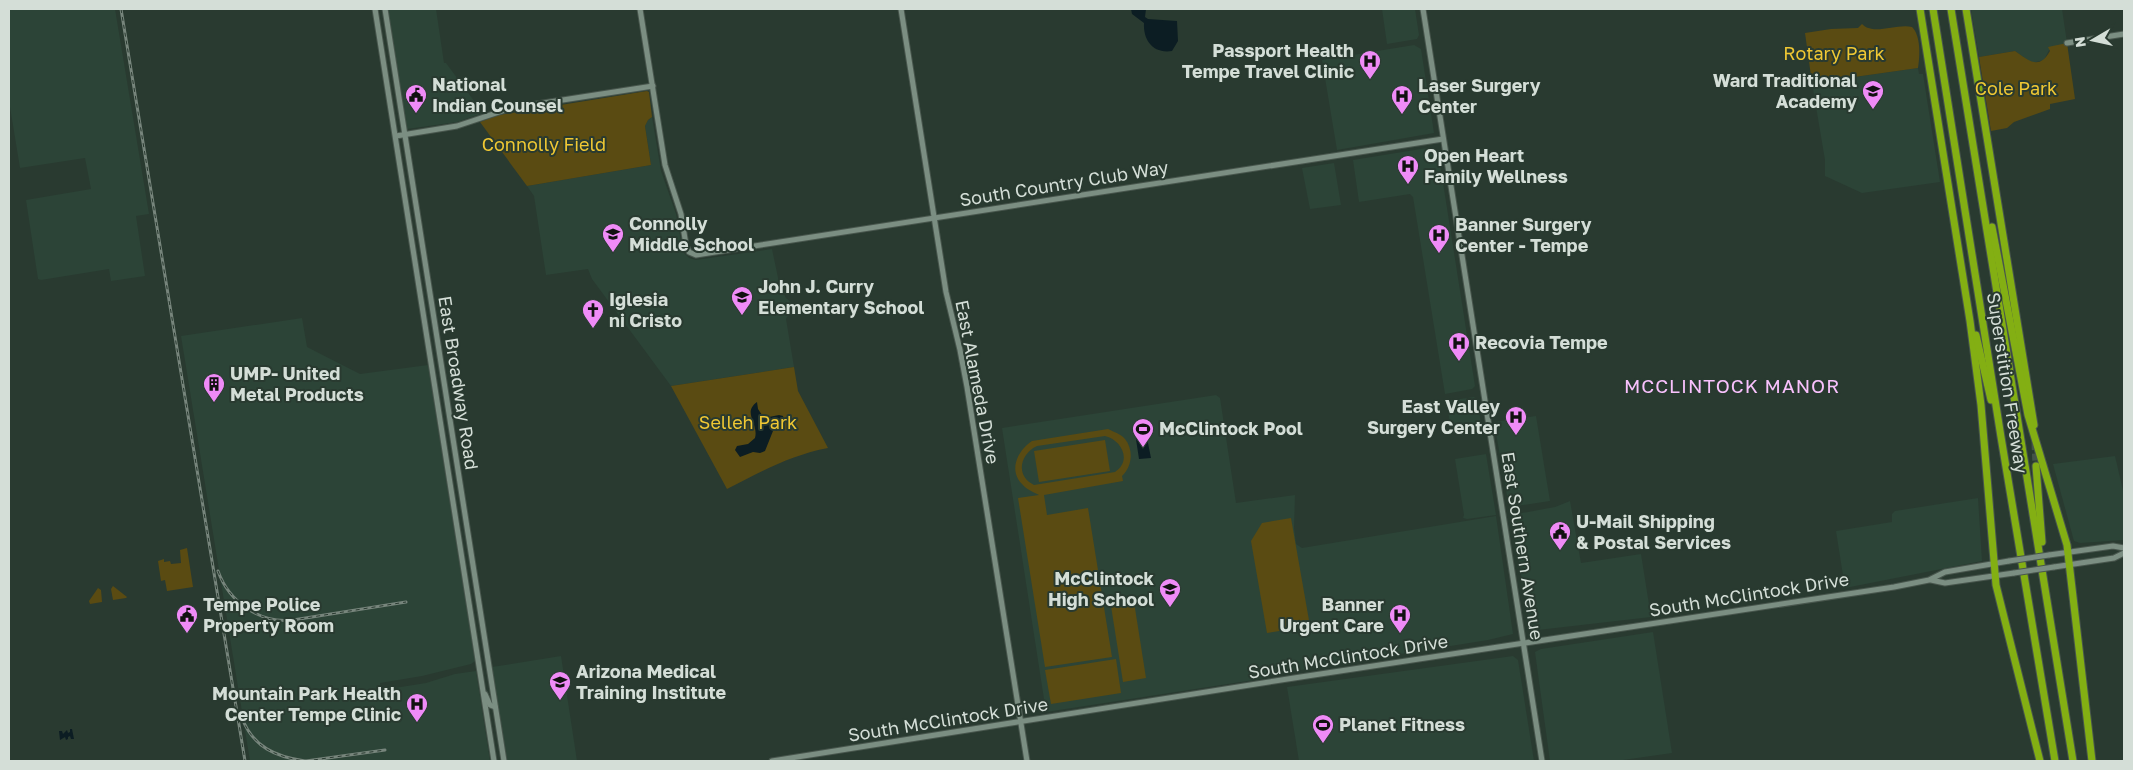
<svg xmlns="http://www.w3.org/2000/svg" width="2133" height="770" font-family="'Golos Text',sans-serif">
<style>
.built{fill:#2c4437}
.green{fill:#5a4b12;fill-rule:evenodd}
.water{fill:#0c1d23}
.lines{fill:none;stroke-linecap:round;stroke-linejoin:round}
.highway-tunnel{stroke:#435349;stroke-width:7;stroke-dasharray:7 3.5;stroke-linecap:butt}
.secondary-casing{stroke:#48564d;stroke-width:7}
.highway-casing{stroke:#48564d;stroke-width:9}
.secondary{stroke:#7b8e82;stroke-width:5}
.highway{stroke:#83af13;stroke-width:7}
.rail-casing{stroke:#77857c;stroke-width:3}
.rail{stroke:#293a30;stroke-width:1;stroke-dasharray:4;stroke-linecap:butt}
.secondary-bridge-casing{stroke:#48564d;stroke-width:7;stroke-linecap:butt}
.secondary-bridge{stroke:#7b8e82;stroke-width:5}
.labels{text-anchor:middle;stroke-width:4;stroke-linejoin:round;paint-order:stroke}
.poi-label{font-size:18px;font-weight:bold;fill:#d4ded7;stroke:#293a30;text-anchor:start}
.park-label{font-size:18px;fill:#f0c833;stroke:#293a30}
.street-label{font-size:18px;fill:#d4ded7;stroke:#293a30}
.neighbourhood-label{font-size:19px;letter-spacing:1px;fill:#f9c1fd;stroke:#293a30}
</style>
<rect width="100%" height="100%" fill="#293a30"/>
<g class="built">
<path d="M9,9H115L149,214L136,216L145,276L111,281L109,269L41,280L38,279L26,200L91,189L85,158L20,168L9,101Z"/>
<path d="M388,9H436L444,63H446L483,113L457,122L407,129Z"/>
<path d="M1382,9H1415L1419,35L1417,39L1387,44Z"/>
<path d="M1971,9H2062L2067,43L2050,48L2044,60L2036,62H2030L2015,51L1979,57Z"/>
<path d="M1414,45L1421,49L1434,133L1337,150L1322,60Z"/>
<path d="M1918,68L1919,74H1923L1940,182L1862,193L1825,176V160L1812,83Z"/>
<path d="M652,117L661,171L676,214L683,252L689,258L696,260L772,249L780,287L786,298L794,305L786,319L794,367L671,386L592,279L588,269L546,275L534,196L527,186L651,165L645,126L648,120Z"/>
<path d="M1433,147L1438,151L1475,386L1472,389L1445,394L1413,197L1410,194L1359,202L1353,160Z"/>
<path d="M1334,163L1341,205L1310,209L1302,168Z"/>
<path d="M302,318L307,347L360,374L428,365L475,661L471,664L422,676L380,683L382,690L426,683L455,674L476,671L490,761H250L181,336Z"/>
<path d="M1216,395L1220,398L1236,503L1295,495L1294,528L1296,544L1302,548L1496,516L1513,634L1488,640L1276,674L1260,679L1046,712L1002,428Z"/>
<path d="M1474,397L1477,400L1482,429L1452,434L1446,401Z"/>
<path d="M1536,416L1550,501L1510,507L1508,501L1494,422Z"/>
<path d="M1486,454L1496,515L1467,519L1463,518L1464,515L1455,459Z"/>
<path d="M2115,456L2124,495V540L2080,543L2074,541L2053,464Z"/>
<path d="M1978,498L1982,561L1845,588L1836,531L1892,522V514L1895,511Z"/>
<path d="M1570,501L1581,563L1641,554L1651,617L1538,630L1530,628L1511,515L1555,507Z"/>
<path d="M1653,632L1672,753L1616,761H1550L1535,652L1541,649Z"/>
<path d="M561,656L577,761H507L492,667Z"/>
<path d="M1513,656L1518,660L1534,761H1299L1287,687Z"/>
</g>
<g class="green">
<path d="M1862,24C1873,36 1897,23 1912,27C1921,36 1920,56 1918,68L1812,83L1805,33L1831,29L1858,28Z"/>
<path d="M2067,43L2075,99L2050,104V109L2014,122L2007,128L1991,131L1979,57L2015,51C2028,60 2039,71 2050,51L2048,47Z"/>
<path d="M647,91L649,92L652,117L648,120L645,126L651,165L527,186L480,122L499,115Z"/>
<path d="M794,367L798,391L828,448C791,455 760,472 727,489L671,386Z"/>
<path d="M1108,429C1114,432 1121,434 1125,439C1134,450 1132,467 1122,476L1123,481L1044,495L1047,515L1088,508L1112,657L1045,667L1018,498L1039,495C1033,492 1026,489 1022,484C1008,470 1018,450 1032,441ZM1105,436C1122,440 1132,461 1115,472L1034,485C1015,476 1020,454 1037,446Z"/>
<path d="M1105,440L1110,471L1039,482L1034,451Z"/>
<path d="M1291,518L1310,626L1267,633L1251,541L1262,523Z"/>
<path d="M187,548L193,587L167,591L165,580L161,581L158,561L164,559V562L170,561L171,564L181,563L180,550Z"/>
<path d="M113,586L127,597L126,598L113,600L111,589Z"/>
<path d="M98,588L101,590L102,602L90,604L89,601Z"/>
<path d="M1134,602L1146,678L1123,682L1111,606Z"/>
<path d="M1116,659L1121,693L1051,704L1045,670Z"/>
</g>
<g class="water">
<path d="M1131,9H1146L1145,17L1148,19L1177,21L1178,41L1172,51C1153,54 1143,40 1144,23L1132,14Z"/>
<path d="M757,402L758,409L764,418L779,415L783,416L785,424L783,430L773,431L765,451L760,453L753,452L740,457L735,450L737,446L748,444L755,438C759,423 742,413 757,402Z"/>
<path d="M1145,424L1149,437L1147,438L1151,458L1139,459L1134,426Z"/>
<path d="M70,729H72L74,739H71L70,736L68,737V739L66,740L65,737L60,740L59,731H62L63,734L67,730L68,733L70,732Z"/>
</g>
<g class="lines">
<path class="highway-tunnel" d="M2035,443L2036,466"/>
<g class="secondary-casing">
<g id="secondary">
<path d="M375,9L494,761"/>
<path d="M385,9L504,761"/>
<path d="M640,9L665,165L681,214L686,245L689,252L696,255L1443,139"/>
<path d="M901,9L946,292L960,350L967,387L1027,761"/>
<path d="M1423,9L1542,761"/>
<path d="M2067,43L2124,34"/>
<path d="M396,136L457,126L511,108L653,86"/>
<path d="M2049,555L2113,546L2124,548"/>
<path d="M2054,567L2114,558L2124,553"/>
<path d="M1931,580L1945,583L2014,573"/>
<path d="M485,694L490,705L495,707"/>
<path d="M772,761L1294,678L1894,587L1929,580L1945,572L2009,561"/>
</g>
</g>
<g class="highway-casing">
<g id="highway">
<path d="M1920,9L1970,321L1981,405L1996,585L2040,761"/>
<path d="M1933,9L2001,437L2055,761"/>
<path d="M1951,9L2073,761"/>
<path d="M1966,9L2034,425"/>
<path d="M1992,227L2028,415L2067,545L2092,761"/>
<path d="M1976,335L1991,400"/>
<path d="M2036,466L2042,542"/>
</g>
</g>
<use href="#secondary" class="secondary"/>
<use href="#highway" class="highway"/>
<g class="rail-casing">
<g id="rail">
<path d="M121,9L245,761"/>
<path d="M218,571C229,602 260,624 293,620L406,602"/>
<path d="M242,718C253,747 276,757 305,761"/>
<path d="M306,761L385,750"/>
</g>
</g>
<use href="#rail" class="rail"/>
<g class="secondary-bridge-casing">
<g id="secondary-bridge">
<path d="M2009,561L2049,555"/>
<path d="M2014,573L2054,567"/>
</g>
</g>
<use href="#secondary-bridge" class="secondary-bridge"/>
</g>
<defs>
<g id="hospital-pin" transform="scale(1.125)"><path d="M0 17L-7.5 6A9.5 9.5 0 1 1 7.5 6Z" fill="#ef8bf7" stroke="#293a30"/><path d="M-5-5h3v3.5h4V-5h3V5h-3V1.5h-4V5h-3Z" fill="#111"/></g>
<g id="school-pin" transform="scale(1.125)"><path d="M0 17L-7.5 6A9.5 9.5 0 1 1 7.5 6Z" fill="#ef8bf7" stroke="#293a30"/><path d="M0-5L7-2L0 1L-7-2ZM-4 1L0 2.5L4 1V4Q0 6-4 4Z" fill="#111"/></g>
<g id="civic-pin" transform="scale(1.125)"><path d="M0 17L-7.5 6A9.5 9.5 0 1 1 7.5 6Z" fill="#ef8bf7" stroke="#293a30"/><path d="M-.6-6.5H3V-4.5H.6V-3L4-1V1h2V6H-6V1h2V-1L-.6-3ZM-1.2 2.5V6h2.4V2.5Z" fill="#111"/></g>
<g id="church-pin" transform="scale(1.125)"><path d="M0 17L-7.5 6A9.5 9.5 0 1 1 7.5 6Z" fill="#ef8bf7" stroke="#293a30"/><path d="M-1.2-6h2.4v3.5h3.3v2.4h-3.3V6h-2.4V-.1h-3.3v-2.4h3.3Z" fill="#111"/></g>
<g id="building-pin" transform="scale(1.125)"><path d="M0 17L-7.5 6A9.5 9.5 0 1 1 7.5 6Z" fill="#ef8bf7" stroke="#293a30"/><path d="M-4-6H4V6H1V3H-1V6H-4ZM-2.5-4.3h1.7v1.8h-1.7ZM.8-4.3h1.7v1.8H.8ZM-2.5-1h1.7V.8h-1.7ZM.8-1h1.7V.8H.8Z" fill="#111"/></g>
<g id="stadium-pin" transform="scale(1.125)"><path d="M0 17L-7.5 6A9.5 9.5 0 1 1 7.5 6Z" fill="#ef8bf7" stroke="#293a30"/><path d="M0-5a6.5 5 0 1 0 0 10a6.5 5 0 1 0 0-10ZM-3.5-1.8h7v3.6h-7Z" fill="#111"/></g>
<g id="university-pin" transform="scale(1.125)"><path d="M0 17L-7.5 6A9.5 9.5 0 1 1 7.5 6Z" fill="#ef8bf7" stroke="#293a30"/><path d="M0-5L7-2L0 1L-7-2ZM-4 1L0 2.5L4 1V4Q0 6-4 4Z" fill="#111"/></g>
</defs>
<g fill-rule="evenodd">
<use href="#hospital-pin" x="1370" y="61"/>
<use href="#school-pin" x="1873" y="91"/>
<use href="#civic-pin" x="416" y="95"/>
<use href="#hospital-pin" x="1402" y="96"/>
<use href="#hospital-pin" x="1408" y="166"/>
<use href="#school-pin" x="613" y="234"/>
<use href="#hospital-pin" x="1439" y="235"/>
<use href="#school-pin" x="742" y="297"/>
<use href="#church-pin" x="593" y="310"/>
<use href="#hospital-pin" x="1459" y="343"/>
<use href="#building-pin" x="214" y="384"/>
<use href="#hospital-pin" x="1516" y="417"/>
<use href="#stadium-pin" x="1143" y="429"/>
<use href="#civic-pin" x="1560" y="532"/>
<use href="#school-pin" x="1170" y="589"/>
<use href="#civic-pin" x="187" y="615"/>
<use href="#hospital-pin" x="1400" y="615"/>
<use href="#university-pin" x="560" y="682"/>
<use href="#hospital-pin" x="417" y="704"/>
<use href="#stadium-pin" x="1323" y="725"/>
</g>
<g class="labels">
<g class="poi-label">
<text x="1354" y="57" text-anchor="end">Passport Health<tspan x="1354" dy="21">Tempe Travel Clinic</tspan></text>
<text x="1857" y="87" text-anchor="end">Ward Traditional<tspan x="1857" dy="21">Academy</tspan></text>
<text x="432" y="91">National<tspan x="432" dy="21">Indian Counsel</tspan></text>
<text x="1418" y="92">Laser Surgery<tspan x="1418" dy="21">Center</tspan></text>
<text x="1424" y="162">Open Heart<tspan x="1424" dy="21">Family Wellness</tspan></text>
<text x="629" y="230">Connolly<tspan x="629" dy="21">Middle School</tspan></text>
<text x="1455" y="231">Banner Surgery<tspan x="1455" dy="21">Center - Tempe</tspan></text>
<text x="758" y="293">John J. Curry<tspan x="758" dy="21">Elementary School</tspan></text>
<text x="609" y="306">Iglesia<tspan x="609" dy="21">ni Cristo</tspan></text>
<text x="1475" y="349">Recovia Tempe</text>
<text x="230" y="380">UMP- United<tspan x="230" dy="21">Metal Products</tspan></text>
<text x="1500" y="413" text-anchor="end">East Valley<tspan x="1500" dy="21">Surgery Center</tspan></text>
<text x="1159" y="435">McClintock Pool</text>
<text x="1576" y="528">U-Mail Shipping<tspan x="1576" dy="21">&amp; Postal Services</tspan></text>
<text x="1154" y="585" text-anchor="end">McClintock<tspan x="1154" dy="21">High School</tspan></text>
<text x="203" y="611">Tempe Police<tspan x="203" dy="21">Property Room</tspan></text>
<text x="1384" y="611" text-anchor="end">Banner<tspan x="1384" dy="21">Urgent Care</tspan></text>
<text x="576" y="678">Arizona Medical<tspan x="576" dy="21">Training Institute</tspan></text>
<text x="401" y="700" text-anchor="end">Mountain Park Health<tspan x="401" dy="21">Center Tempe Clinic</tspan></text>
<text x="1339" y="731">Planet Fitness</text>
</g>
<g class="park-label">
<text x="1834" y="60">Rotary Park</text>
<text x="2016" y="95">Cole Park</text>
<text x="544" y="151">Connolly Field</text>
<text x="748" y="429">Selleh Park</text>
</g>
<g class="street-label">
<text transform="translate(1064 184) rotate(-9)" y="6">South Country Club Way</text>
<text transform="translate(977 382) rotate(79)" y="6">East Alameda Drive</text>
<text transform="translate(458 383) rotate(81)" y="6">East Broadway Road</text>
<text transform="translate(2007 383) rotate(81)" y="6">Superstition Freeway</text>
<text transform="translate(1522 546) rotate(81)" y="6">East Southern Avenue</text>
<text transform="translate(1749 595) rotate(-9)" y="6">South McClintock Drive</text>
<text transform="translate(1348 657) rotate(-9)" y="6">South McClintock Drive</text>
<text transform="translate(948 720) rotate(-9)" y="6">South McClintock Drive</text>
</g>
<g class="neighbourhood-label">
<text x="1732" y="393">MCCLINTOCK MANOR</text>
</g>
</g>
<rect width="2133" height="770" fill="none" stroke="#d4ded7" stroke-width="20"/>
<g transform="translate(2093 40) rotate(261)" stroke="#293a30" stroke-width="4" paint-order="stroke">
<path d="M0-4L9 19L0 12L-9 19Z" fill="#d4ded7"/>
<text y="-8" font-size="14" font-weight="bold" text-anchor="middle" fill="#d4ded7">N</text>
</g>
</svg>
